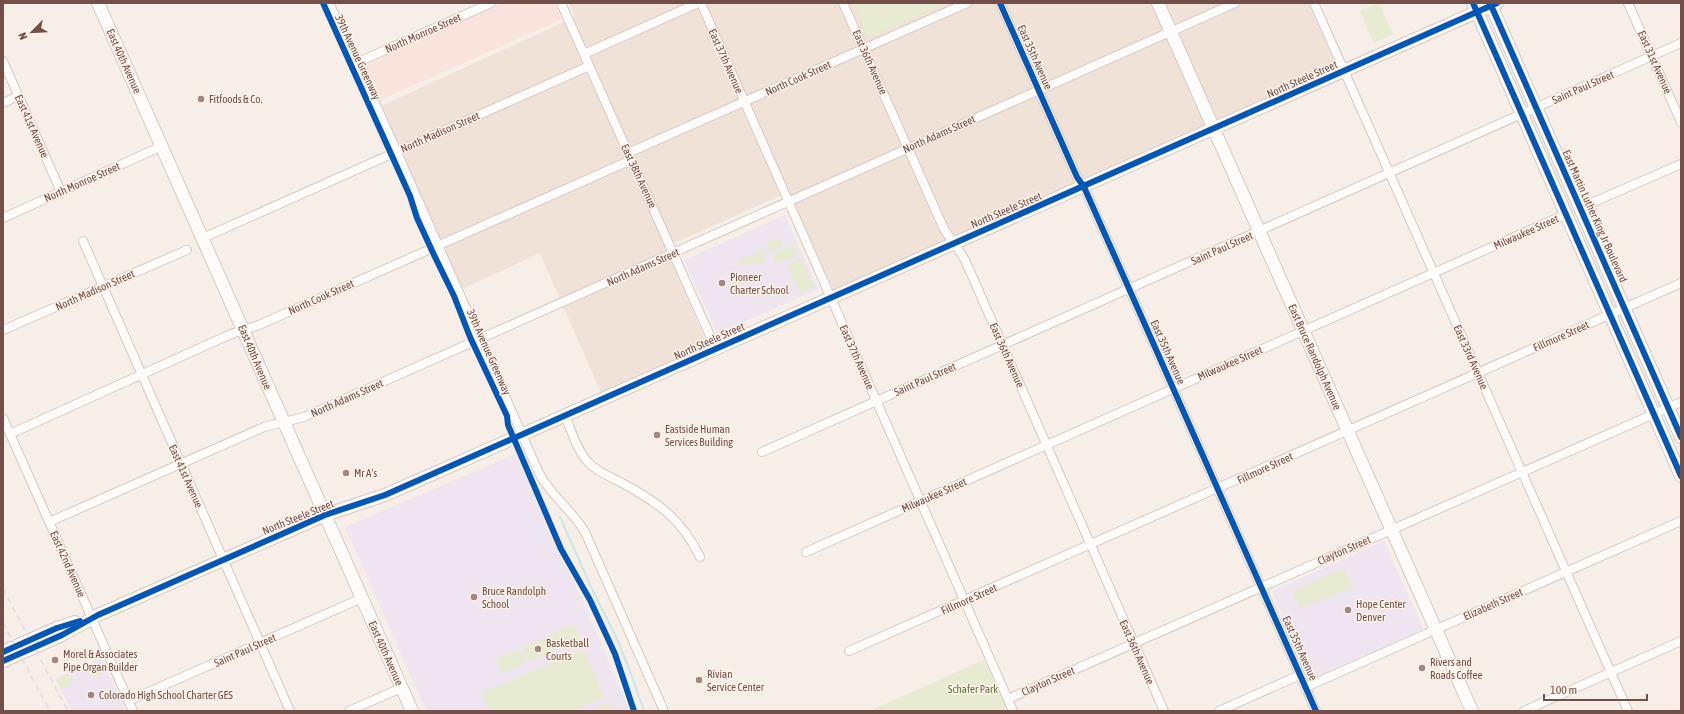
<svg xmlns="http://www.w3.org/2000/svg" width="1684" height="714" font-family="'Asap Condensed',sans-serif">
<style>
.residential{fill:#f1e2d7}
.commercial{fill:#f9e3dd}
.education{fill:#efe5f0}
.green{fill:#e6ebd2}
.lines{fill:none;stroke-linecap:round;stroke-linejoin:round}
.stream{stroke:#cae7e4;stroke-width:2}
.street-casing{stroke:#d4c9c4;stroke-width:10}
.secondary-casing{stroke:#d4c9c4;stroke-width:14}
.street{stroke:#fefcfb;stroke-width:8}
.secondary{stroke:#fefcfb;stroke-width:12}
.rail{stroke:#e3e0e3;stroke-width:2;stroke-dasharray:6 4;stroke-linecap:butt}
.cycleway-casing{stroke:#fff1e7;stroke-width:8}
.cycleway{stroke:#0057b8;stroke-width:6}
.poi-dot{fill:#a08780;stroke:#fff1e7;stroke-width:1.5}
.labels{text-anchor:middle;stroke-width:3;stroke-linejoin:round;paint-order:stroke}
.street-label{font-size:11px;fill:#725049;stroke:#fff1e7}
.poi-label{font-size:11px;fill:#725049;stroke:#fff1e7;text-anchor:start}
.park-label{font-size:11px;fill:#5b7841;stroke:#fff1e7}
</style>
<rect width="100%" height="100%" fill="#f6eee7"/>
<path class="residential" d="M569,3H1308L1337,68L834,291L788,192L666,247L707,345L601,393L540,253L460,290L381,106L575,17Z"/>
<path class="commercial" d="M503,3H555L562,19L378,101L362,66Z"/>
<g class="education">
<path d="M785,215L818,289L717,334L684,260Z"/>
<path d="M518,453L630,711H426L345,527Z"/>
<path d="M1384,541L1423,629L1319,675H1311L1308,673L1272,591Z"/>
<path d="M102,658L126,711H72L55,679Z"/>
</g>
<g class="green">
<path d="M853,3H947L868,38Z"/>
<path d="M1379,3L1393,34L1374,43L1360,11Z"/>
<path d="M778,237L782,241V245C780,250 774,249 770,253L766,243Z"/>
<path d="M793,245L797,255L776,264L772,254Z"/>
<path d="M763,250L766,259L761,264L754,263L748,265L745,264H739L736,262Z"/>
<path d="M801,258L814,287L800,293L787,265Z"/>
<path d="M732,273L743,275L747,281L735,287L729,275Z"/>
<path d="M1344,568L1352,587L1300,609L1292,591Z"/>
<path d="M574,624L580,639L555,650L549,635Z"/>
<path d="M547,637L553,651L529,662L523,647Z"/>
<path d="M520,649L526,663L502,674L496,659Z"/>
<path d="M583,649L604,698L573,711H489L482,693Z"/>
<path d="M984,660L1007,711H874V709Z"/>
<path d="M96,663L101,675L91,677L86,667Z"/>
<path d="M68,673L71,678V683L66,687L60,688L56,679Z"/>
<path d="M605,703L616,708L618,711H589Z"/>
</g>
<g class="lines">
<path class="stream" d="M560,517L592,589L616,637L630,671L644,711"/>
<g class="street-casing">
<g id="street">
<path d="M329,3L376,105L539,473C551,496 572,510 585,532L664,711"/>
<path d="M561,3L716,349"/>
<path d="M701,3L1013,711"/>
<path d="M843,3L944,229L960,252L965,260L1164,711"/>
<path d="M1000,3L1077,177L1084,187L1316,711"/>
<path d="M1314,3L1628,711"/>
<path d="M1628,3L1681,122"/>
<path d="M584,54L698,3"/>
<path d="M3,61L61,192"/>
<path d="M356,63L491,3"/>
<path d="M3,103L18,96"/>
<path d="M628,153L967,3"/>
<path d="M1580,208L1681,164"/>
<path d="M3,218L162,146"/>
<path d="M203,238L589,66"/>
<path d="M83,241L290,711"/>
<path d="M3,330L187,250"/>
<path d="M565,416C572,431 577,451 588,462C597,472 611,477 622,483C657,502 682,519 700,557"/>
<path d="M3,418L133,711"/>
<path d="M10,434L231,334L259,325L631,160"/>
<path d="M762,452L1681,43"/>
<path d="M49,522L264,427L304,417L1235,3"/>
<path d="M806,552L1566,214"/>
<path d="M849,651L1681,283"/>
<path d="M1306,687L1681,521"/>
<path d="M1008,699L1681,402"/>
<path d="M128,701L362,598"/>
<path d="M349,711L401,688"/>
<path d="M1219,711L1300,675"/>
<path d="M1524,711L1681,641"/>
</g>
</g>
<g class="secondary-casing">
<g id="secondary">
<path d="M98,3L412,711"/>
<path d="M1158,3L1472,711"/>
<path d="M1473,3L1681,476"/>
<path d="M1490,3L1681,437"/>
<path d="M3,652L57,628L75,622"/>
<path d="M3,661L62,635L98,615L282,534L325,515L385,495L530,431L1497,3"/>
</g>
</g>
<use href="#street" class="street"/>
<use href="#secondary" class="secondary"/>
<g class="rail">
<path d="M3,589L68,711"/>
<path d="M3,623L50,711"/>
</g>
<g class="cycleway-casing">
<g id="cycleway">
<path d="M323,3L410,196L417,218L434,255L454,296L470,337L507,416L508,425L561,549L590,600L615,654L634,711"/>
<path d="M1000,3L1077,177L1084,187L1316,711"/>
<path d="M1473,3L1681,476"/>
<path d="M1490,3L1681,437"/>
<path d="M3,652L57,628L80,621"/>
<path d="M3,661L62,635L98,615L282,534L325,515L385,495L530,431L1497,3"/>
</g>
</g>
<use href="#cycleway" class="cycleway"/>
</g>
<g class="poi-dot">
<circle cx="201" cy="99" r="4"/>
<circle cx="722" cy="283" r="4"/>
<circle cx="657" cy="435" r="4"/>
<circle cx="346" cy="473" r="4"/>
<circle cx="474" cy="597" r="4"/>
<circle cx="1348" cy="610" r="4"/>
<circle cx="538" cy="649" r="4"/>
<circle cx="55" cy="660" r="4"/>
<circle cx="1422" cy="668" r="4"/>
<circle cx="699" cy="680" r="4"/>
<circle cx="91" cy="695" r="4"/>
</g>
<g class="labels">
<g class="street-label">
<text transform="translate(423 33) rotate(-24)" y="4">North Monroe Street</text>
<text transform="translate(358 57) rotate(65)" y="4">39th Avenue Greenway</text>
<text transform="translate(1035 57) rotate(66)" y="4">East 35th Avenue</text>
<text transform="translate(124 61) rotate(66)" y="4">East 40th Avenue</text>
<text transform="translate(726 61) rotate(66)" y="4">East 37th Avenue</text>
<text transform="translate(870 62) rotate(66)" y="4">East 36th Avenue</text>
<text transform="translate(1655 62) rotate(66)" y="4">East 31st Avenue</text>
<text transform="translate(798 78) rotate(-24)" y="4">North Cook Street</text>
<text transform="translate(1302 79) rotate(-24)" y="4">North Steele Street</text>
<text transform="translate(1583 87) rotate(-24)" y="4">Saint Paul Street</text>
<text transform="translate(32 126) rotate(66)" y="4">East 41st Avenue</text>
<text transform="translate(440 132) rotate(-24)" y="4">North Madison Street</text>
<text transform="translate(939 134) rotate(-24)" y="4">North Adams Street</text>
<text transform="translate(639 176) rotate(65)" y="4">East 38th Avenue</text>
<text transform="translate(82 182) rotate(-24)" y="4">North Monroe Street</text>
<text transform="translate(1006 210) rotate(-23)" y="4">North Steele Street</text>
<text transform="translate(1595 216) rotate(66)" y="4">East Martin Luther King Jr Boulevard</text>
<text transform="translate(1526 232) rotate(-24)" y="4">Milwaukee Street</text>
<text transform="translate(1222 248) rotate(-24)" y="4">Saint Paul Street</text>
<text transform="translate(643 267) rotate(-24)" y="4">North Adams Street</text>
<text transform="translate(95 290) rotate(-24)" y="4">North Madison Street</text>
<text transform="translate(321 297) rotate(-24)" y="4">North Cook Street</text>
<text transform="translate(1561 336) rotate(-24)" y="4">Fillmore Street</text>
<text transform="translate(709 341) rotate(-24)" y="4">North Steele Street</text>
<text transform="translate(489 352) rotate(66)" y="4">39th Avenue Greenway</text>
<text transform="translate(1168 352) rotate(66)" y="4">East 35th Avenue</text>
<text transform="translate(1007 355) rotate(66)" y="4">East 36th Avenue</text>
<text transform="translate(255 357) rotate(67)" y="4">East 40th Avenue</text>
<text transform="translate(857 357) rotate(66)" y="4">East 37th Avenue</text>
<text transform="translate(1315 357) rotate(66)" y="4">East Bruce Randolph Avenue</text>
<text transform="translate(1471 357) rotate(66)" y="4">East 33rd Avenue</text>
<text transform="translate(1230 363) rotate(-24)" y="4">Milwaukee Street</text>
<text transform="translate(925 379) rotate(-24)" y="4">Saint Paul Street</text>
<text transform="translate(347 398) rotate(-24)" y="4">North Adams Street</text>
<text transform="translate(1265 468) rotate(-25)" y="4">Fillmore Street</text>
<text transform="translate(186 476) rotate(66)" y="4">East 41st Avenue</text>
<text transform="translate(934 495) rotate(-24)" y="4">Milwaukee Street</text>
<text transform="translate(298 517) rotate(-22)" y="4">North Steele Street</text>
<text transform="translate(1344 550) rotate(-24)" y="4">Clayton Street</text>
<text transform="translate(68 564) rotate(66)" y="4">East 42nd Avenue</text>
<text transform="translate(969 599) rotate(-24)" y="4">Fillmore Street</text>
<text transform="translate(1493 604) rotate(-24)" y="4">Elizabeth Street</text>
<text transform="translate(1300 648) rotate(66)" y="4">East 35th Avenue</text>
<text transform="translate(245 650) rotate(-24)" y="4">Saint Paul Street</text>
<text transform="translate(1137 652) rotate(66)" y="4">East 36th Avenue</text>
<text transform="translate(386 653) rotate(66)" y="4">East 40th Avenue</text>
<text transform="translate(1048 681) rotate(-24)" y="4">Clayton Street</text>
</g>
<g class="poi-label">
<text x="209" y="103">Fitfoods &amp; Co.</text>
<text x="730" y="281">Pioneer<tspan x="730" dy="13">Charter School</tspan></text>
<text x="665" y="433">Eastside Human<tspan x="665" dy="13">Services Building</tspan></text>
<text x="354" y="477">Mr A's</text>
<text x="482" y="595">Bruce Randolph<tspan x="482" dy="13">School</tspan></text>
<text x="1356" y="608">Hope Center<tspan x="1356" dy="13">Denver</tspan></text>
<text x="546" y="647">Basketball<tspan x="546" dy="13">Courts</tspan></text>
<text x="63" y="658">Morel &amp; Associates<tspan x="63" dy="13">Pipe Organ Builder</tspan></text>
<text x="1430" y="666">Rivers and<tspan x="1430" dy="13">Roads Coffee</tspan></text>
<text x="707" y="678">Rivian<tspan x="707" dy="13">Service Center</tspan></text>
<text x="99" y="699">Colorado High School Charter GES</text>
</g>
<g class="park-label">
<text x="973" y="693">Schafer Park</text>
</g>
</g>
<rect width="1684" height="714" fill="none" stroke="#725049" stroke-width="8"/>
<g transform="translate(32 32) rotate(246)" stroke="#fff1e7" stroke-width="3" paint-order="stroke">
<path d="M0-3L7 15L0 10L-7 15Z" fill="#725049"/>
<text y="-6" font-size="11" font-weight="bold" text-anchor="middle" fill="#725049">N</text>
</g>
<path d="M1544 694v6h103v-6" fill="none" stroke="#725049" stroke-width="2"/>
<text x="1550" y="694" font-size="12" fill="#725049" stroke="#fff1e7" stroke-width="3" paint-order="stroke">100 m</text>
</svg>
